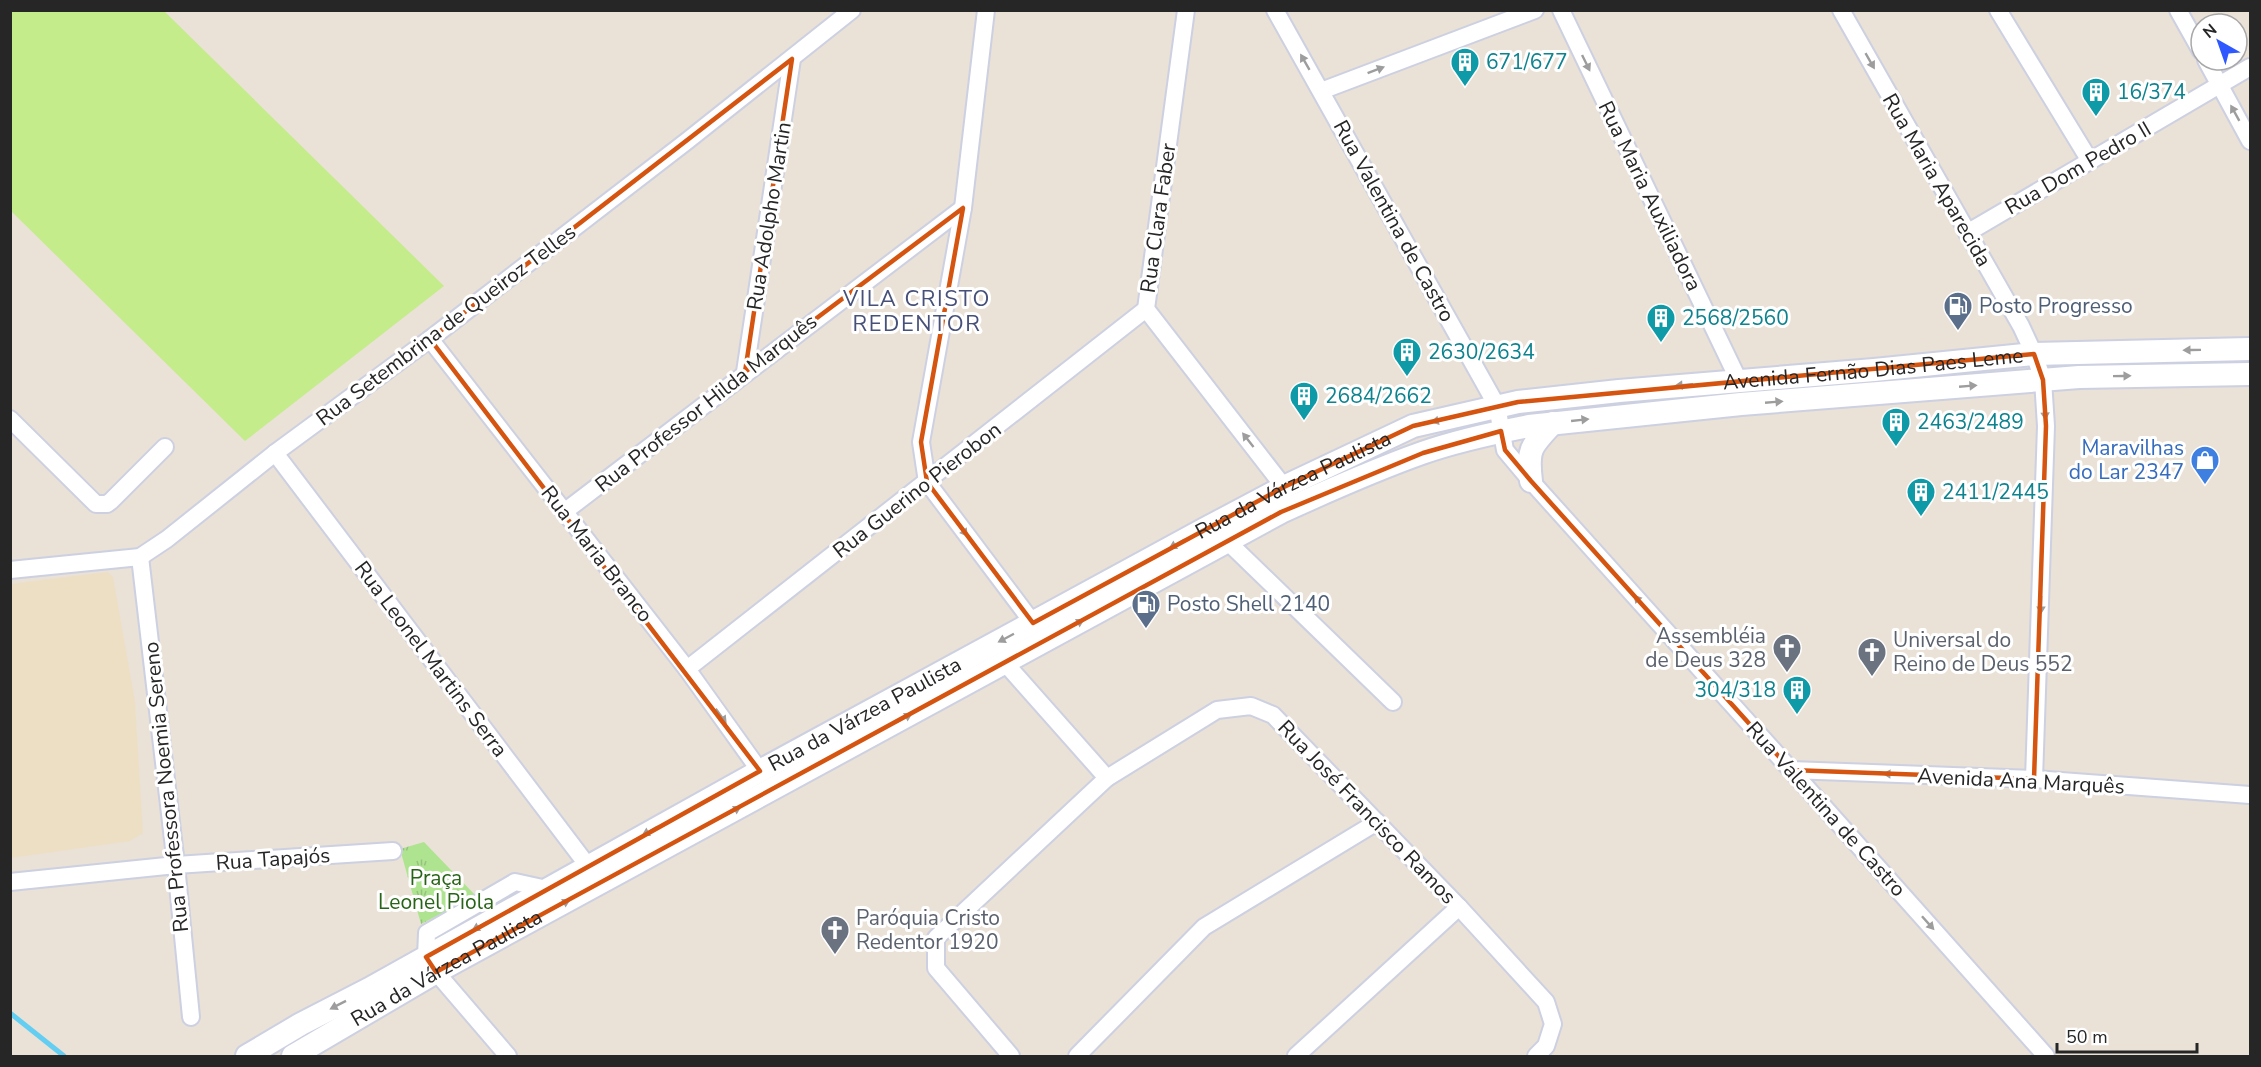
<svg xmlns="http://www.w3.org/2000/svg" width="2261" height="1067" font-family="'Nunito Sans',sans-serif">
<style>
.education{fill:#eddfc4}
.park{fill:url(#park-tufts)}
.pitch{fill:#c4ec8b}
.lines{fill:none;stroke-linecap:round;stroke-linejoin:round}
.stream{stroke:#63cef2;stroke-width:5}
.street-casing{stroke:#ccd0e1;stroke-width:20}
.secondary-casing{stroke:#ccd0e1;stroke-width:26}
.street{stroke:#fff;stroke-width:16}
.secondary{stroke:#fff;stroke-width:22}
.oneway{fill:#9d9d9d}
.marked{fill:none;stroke:#d5540f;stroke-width:4.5;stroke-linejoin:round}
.labels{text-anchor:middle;stroke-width:6;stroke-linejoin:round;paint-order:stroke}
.culture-label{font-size:21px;fill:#0d838f;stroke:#fff;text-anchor:start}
.street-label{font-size:21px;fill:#262626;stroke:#fff}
.service-label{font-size:21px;fill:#4e5e75;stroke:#fff;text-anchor:start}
.shop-label{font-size:21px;fill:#366cbe;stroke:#fff;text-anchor:end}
.worship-label{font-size:21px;fill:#5b616d;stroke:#fff;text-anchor:start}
.park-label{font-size:21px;fill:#276416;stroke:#fff}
.neighbourhood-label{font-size:22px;letter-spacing:1.5px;fill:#465078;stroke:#fff}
</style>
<defs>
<pattern id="park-tufts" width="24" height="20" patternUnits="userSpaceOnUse" patternTransform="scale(1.5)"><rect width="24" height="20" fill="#aee490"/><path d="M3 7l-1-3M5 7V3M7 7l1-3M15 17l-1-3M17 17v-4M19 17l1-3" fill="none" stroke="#96c37c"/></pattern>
</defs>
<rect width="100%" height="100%" fill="#eae1d7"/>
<path class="education" d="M107,572L113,577L135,702L143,833L130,841L11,858V584Z"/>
<path class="park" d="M424,842L476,896L421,924L400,849Z"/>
<path class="pitch" d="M10,11H164L444,286L245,441L11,211Z"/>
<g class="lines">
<path class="stream" d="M10,1013L64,1056"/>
<g class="street-casing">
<g id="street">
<path d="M986,10L963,208L921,442L927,482L1033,623"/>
<path d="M1186,10L1146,309L1284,487"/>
<path d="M1275,10L1497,406L1505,450L1531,481L1791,770L2046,1056"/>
<path d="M1561,10L1739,381"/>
<path d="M1841,10L2021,326L2034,354L2043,380L2046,426L2034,779"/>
<path d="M1998,10L2090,161"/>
<path d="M2178,10L2201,51"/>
<path d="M2206,60L2250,141"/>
<path d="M1321,91L1535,10"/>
<path d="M1967,233L2250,67"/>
<path d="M430,339L687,669L760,771"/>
<path d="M745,372L792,59"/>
<path d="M10,419L96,504H107L111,501L165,447"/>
<path d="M275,453L588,866"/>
<path d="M564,512L963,208"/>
<path d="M1228,542L1393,702"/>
<path d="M140,557L176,865L191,1017"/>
<path d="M10,570L140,557L167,539L275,453L430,339L687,141L852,10"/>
<path d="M1005,663L1107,778"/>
<path d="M687,669L1146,309"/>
<path d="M1791,770L2034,779L2250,795"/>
<path d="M10,882L176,865L393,851"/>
<path d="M508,1056L436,972L426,957L427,933L515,882L547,889"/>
<path d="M1011,1056L936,968V938L1107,778L1217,710L1251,706L1273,715L1459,907L1546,1002L1553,1024L1546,1046L1536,1056"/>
<path d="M1077,1056L1204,927L1377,822"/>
<path d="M1296,1056L1459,907"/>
</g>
</g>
<g class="secondary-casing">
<g id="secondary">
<path d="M1531,481C1527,449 1531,446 1553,423"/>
<path id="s1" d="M247,1056L301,1024L369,989L760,771L1205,529L1284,487L1413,426L1518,402L1619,391L1874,370L2034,354L2250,349"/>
<path id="s2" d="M293,1056L436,972L1281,512C1327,491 1374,470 1422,453C1456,441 1493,433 1529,426L1741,404L2079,377L2250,374"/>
</g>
</g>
<use href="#street" class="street"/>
<use href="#secondary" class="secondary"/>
</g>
<defs><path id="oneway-solid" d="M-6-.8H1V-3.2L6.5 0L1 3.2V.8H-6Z" transform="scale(1.5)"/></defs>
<g class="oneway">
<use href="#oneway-solid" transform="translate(1870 61) rotate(60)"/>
<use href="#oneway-solid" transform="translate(1305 62) rotate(-120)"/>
<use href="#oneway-solid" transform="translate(1586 63) rotate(64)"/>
<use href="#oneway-solid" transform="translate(1376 70) rotate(-21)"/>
<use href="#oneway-solid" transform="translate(2235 113) rotate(-119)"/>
<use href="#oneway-solid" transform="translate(2192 350) rotate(179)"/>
<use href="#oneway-solid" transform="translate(2122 376) rotate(-1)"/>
<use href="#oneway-solid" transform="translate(1684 385) rotate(175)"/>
<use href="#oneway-solid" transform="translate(1968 386) rotate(-5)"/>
<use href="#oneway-solid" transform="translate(1774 402) rotate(-5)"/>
<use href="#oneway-solid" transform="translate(2045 411) rotate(87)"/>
<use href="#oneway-solid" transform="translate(1440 420) rotate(167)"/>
<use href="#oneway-solid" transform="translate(1580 420) rotate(-6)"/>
<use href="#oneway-solid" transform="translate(1248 440) rotate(-128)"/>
<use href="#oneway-solid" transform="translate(962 529) rotate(53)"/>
<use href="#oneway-solid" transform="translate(1177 544) rotate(151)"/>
<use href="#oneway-solid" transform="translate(1640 602) rotate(-132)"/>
<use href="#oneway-solid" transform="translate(2041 605) rotate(91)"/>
<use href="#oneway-solid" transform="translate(1076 624) rotate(-29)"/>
<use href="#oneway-solid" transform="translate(1006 638) rotate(152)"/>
<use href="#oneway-solid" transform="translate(721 716) rotate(54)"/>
<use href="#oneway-solid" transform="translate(904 718) rotate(-29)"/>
<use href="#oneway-solid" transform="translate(1892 774) rotate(-178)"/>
<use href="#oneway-solid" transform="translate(733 811) rotate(-29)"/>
<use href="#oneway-solid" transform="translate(650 831) rotate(151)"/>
<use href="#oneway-solid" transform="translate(562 904) rotate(-28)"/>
<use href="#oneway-solid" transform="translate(1928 923) rotate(48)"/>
<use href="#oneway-solid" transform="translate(480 926) rotate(151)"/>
<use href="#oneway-solid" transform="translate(338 1005) rotate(153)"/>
</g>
<path class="marked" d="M792,59L745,372L963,208L921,442L927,482L1033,623L1284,487L1413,426L1518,402L2034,354L2043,380L2046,426L2034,779L1791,770L1531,481L1505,450L1501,431L1423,453L1281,512L436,972L426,957L760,771L430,339Z"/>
<defs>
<g id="building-pin" transform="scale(1.5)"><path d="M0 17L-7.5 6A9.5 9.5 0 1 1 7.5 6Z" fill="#0f9aa8" stroke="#fff"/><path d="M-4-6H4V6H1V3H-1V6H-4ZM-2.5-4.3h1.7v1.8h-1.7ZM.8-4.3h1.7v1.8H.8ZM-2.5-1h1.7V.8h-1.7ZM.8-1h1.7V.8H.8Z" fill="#fff"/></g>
<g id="fuel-pin" transform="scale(1.5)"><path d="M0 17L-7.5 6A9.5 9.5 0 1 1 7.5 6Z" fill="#5c6f8a" stroke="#fff"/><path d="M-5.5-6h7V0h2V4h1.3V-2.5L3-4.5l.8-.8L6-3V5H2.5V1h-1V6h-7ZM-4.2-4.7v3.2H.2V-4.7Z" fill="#fff"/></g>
<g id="shop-pin" transform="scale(1.5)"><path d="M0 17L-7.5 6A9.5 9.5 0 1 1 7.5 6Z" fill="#3f7fe0" stroke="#fff"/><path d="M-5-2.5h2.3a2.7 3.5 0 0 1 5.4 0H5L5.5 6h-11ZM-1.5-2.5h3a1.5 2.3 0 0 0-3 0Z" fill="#fff"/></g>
<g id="church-pin" transform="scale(1.5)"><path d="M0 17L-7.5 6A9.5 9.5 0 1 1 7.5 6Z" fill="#6b7280" stroke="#fff"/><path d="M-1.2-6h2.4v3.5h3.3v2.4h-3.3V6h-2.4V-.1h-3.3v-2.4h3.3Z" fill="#fff"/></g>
</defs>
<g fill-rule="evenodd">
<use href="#building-pin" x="1465" y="62"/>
<use href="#building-pin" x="2096" y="92"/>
<use href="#fuel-pin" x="1958" y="306"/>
<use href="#building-pin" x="1661" y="318"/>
<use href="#building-pin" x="1407" y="352"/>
<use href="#building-pin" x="1304" y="396"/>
<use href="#building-pin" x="1896" y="422"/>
<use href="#shop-pin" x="2205" y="460"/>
<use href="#building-pin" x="1921" y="492"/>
<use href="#fuel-pin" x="1146" y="604"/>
<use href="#church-pin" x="1787" y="648"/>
<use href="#church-pin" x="1872" y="652"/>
<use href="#building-pin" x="1797" y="690"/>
<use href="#church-pin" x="835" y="930"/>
</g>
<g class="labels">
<g class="culture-label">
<text x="1486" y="69">671/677</text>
<text x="2117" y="99">16/374</text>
<text x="1682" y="325">2568/2560</text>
<text x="1428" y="359">2630/2634</text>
<text x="1325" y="403">2684/2662</text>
<text x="1917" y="429">2463/2489</text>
<text x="1942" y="499">2411/2445</text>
<text x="1776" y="697" text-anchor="end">304/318</text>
</g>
<g class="street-label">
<text transform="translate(2078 168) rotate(-30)" y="7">Rua Dom Pedro II</text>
<text transform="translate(1937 180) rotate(60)" y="7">Rua Maria Aparecida</text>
<text transform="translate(1650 196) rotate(64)" y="7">Rua Maria Auxiliadora</text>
<text transform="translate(769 216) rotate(-81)" y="7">Rua Adolpho Martin</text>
<text transform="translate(1158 218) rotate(-82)" y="7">Rua Clara Faber</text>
<text transform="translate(1394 221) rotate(61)" y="7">Rua Valentina de Castro</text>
<text transform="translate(446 325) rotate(-37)" y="7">Rua Setembrina de Queiroz Telles</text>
<text dy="7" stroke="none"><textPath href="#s1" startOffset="1790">Avenida Fernão Dias Paes Leme</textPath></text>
<text transform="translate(706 403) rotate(-38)" y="7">Rua Professor Hilda Marquês</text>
<text dy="7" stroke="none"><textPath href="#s1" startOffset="1192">Rua da Várzea Paulista</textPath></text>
<text transform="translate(917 490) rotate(-38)" y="7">Rua Guerino Pierobon</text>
<text transform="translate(597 554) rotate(52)" y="7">Rua Maria Branco</text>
<text transform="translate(431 659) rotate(53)" y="7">Rua Leonel Martins Serra</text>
<text dy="7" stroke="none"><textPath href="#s1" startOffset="706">Rua da Várzea Paulista</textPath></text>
<text transform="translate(2021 781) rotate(3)" y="7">Avenida Ana Marquês</text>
<text transform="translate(166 787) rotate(-96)" y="7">Rua Professora Noemia Sereno</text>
<text transform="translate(1826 809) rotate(48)" y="7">Rua Valentina de Castro</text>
<text transform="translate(1367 812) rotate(46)" y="7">Rua José Francisco Ramos</text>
<text transform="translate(273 859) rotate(-4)" y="7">Rua Tapajós</text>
<text dy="7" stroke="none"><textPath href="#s2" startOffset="177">Rua da Várzea Paulista</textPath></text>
</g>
<g class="service-label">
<text x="1979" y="313">Posto Progresso</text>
<text x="1167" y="611">Posto Shell 2140</text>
</g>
<g class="shop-label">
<text x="2184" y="455">Maravilhas<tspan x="2184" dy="24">do Lar 2347</tspan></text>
</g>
<g class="worship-label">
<text x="1766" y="643" text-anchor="end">Assembléia<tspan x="1766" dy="24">de Deus 328</tspan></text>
<text x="1893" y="647">Universal do<tspan x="1893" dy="24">Reino de Deus 552</tspan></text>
<text x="856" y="925">Paróquia Cristo<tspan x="856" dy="24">Redentor 1920</tspan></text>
</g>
<g class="park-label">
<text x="436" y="885">Praça<tspan x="436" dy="24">Leonel Piola</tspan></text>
</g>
<g class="neighbourhood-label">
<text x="917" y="306">VILA CRISTO<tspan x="917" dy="25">REDENTOR</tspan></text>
</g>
</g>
<rect width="2261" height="1067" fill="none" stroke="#262626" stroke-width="24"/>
<g transform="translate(2219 42) rotate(320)"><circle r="28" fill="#ffffff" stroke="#a8a8a8" stroke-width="1.5"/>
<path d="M0-4.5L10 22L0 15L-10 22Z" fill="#2f58ff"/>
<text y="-9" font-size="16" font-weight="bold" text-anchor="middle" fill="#262626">N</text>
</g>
<path d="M2057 1043v9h140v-9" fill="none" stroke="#262626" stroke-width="3"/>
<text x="2066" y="1043" font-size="18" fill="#262626" stroke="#ffffff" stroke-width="4.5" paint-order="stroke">50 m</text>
</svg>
